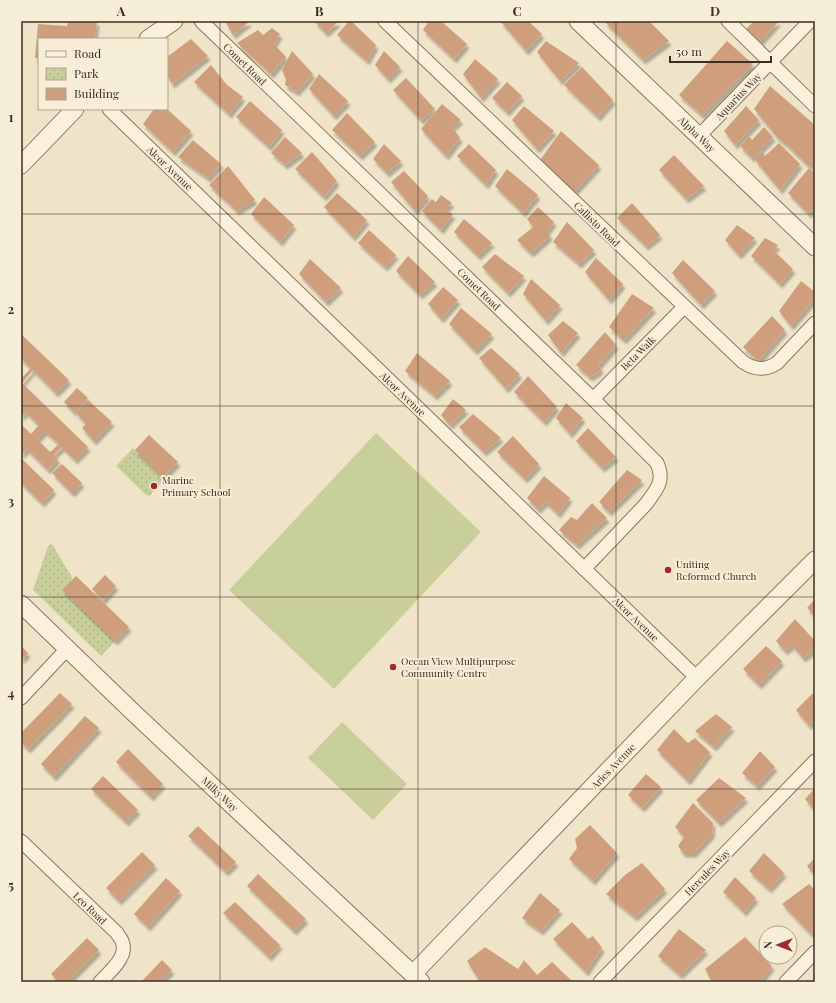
<svg xmlns="http://www.w3.org/2000/svg" width="836" height="1003" font-family="'Playfair Display',serif">
<style>
.park{fill:url(#park-dots)}
.pitch{fill:#c9cf9b}
.building{fill:#cf9f7d;fill-rule:evenodd;filter:url(#shadow)}
.lines{fill:none;stroke-linecap:round;stroke-linejoin:round}
.minor-casing{stroke:#8d765c;stroke-width:15}
.tertiary-casing{stroke:#8d765c;stroke-width:19}
.minor{stroke:#faf1dc;stroke-width:13}
.tertiary{stroke:#faf1dc;stroke-width:17}
.grid{fill:none;stroke:#3d2e20;stroke-width:1;stroke-opacity:0.55}
.poi-dot{fill:#9e2a2b;stroke:#f7eed8;stroke-width:1.5}
.labels{text-anchor:middle;stroke-width:4;stroke-linejoin:round;paint-order:stroke}
.street-label{font-size:10px;fill:#3d2e20;stroke:#f7eed8}
.poi-label{font-size:10px;fill:#3d2e20;stroke:#f7eed8;text-anchor:start}
.neatline{fill:none;stroke:#3d2e20;stroke-width:1.5}
.grid-label{font-size:13px;text-anchor:middle;font-weight:bold;fill:#3d2e20}
</style>
<defs>
<pattern id="park-dots" width="8" height="8" patternUnits="userSpaceOnUse"><rect width="8" height="8" fill="#c9cf9b"/><path d="M2 2h.1M6 6h.1" fill="none" stroke="#aeb285" stroke-width="1.8" stroke-linecap="round"/></pattern>
<filter id="shadow"><feDropShadow dx="2.5" dy="4.5" stdDeviation="1" flood-color="#0004"/></filter>
</defs>
<rect width="100%" height="100%" fill="#f0e4c8"/>
<g class="park">
<path d="M133,448L165,479L149,496L145,494L116,466Z"/>
<path d="M52,544L73,579L62,590L115,641L101,656L33,590L48,546Z"/>
</g>
<g class="pitch">
<path d="M376,433L481,532L334,689L229,590Z"/>
<path d="M342,722L407,784L373,820L308,758Z"/>
</g>
<g class="building">
<path d="M68,21H97L95,39H39V58H35L38,24L67,26Z"/>
<path d="M225,21H250L233,35Z"/>
<path d="M314,21H339L326,33Z"/>
<path d="M349,21H351L376,45L367,61L337,35Z"/>
<path d="M429,21H441L467,44L454,59L423,30Z"/>
<path d="M501,21H528L542,34L526,51L501,22Z"/>
<path d="M604,21H649L669,41L643,60Z"/>
<path d="M754,21H779L760,42L746,29Z"/>
<path d="M272,28L280,34L274,44L286,57L271,74L237,43L258,30L263,35Z"/>
<path d="M191,39L208,56L172,84L167,75V57Z"/>
<path d="M546,41L579,63L560,81L537,52Z"/>
<path d="M727,41L753,64L702,115L679,95Z"/>
<path d="M292,51L313,74L297,92L285,85L286,79L282,70Z"/>
<path d="M384,51L400,67L388,79L375,65Z"/>
<path d="M475,59L498,79L481,98L463,74Z"/>
<path d="M211,65L226,84L243,97L229,114L194,82Z"/>
<path d="M582,67L613,100L598,117L564,85Z"/>
<path d="M319,74L348,101L334,116L309,89Z"/>
<path d="M406,78L435,109L421,120L393,90Z"/>
<path d="M507,82L522,96L507,112L492,98Z"/>
<path d="M770,86L815,125V172L786,144L778,138L754,109Z"/>
<path d="M250,101L282,130L269,147L236,117Z"/>
<path d="M442,104L461,120L452,127L460,138L446,156L421,129Z"/>
<path d="M524,106L554,131L537,149L512,120Z"/>
<path d="M746,106L759,120L735,145L724,131Z"/>
<path d="M154,109H167L191,131L173,152L143,124Z"/>
<path d="M347,113L375,142L360,156L332,130Z"/>
<path d="M764,127L773,137L752,158L740,146L749,136L752,140Z"/>
<path d="M561,131L599,165L574,192L540,160Z"/>
<path d="M285,137L302,153L285,165L271,153Z"/>
<path d="M193,140L221,164L208,178L178,157Z"/>
<path d="M779,143L800,164L780,190L755,160L762,151L765,156Z"/>
<path d="M384,144L401,161L387,173L373,159Z"/>
<path d="M469,144L496,170L486,185L457,156Z"/>
<path d="M312,152L337,181L324,197L295,169Z"/>
<path d="M674,155L704,186L686,199L659,170Z"/>
<path d="M228,166L255,200L237,211L209,185Z"/>
<path d="M809,168L815,174V207L809,214L788,193Z"/>
<path d="M507,169L538,195L523,213L495,186Z"/>
<path d="M404,171L428,196L415,211L391,182Z"/>
<path d="M337,193L367,220L353,237L324,207Z"/>
<path d="M441,195L452,203L445,209L453,214L441,230L422,211L432,199L436,202Z"/>
<path d="M264,197L294,225L280,242L251,214Z"/>
<path d="M632,203L660,235L646,246L617,218Z"/>
<path d="M538,207L554,222L547,231L550,236L531,253L517,240L533,227L527,219Z"/>
<path d="M464,219L492,243L478,256L454,232Z"/>
<path d="M567,222L594,250L579,264L553,242Z"/>
<path d="M737,225L755,238L739,255L725,240Z"/>
<path d="M369,230L396,255L385,267L358,243Z"/>
<path d="M765,238L778,245L773,250L793,269L780,284L751,256Z"/>
<path d="M495,254L524,276L508,293L482,267Z"/>
<path d="M408,256L435,282L420,295L396,271Z"/>
<path d="M596,258L623,284L609,300L585,272Z"/>
<path d="M310,259L341,288L326,302L299,274Z"/>
<path d="M683,260L715,291L701,305L672,273Z"/>
<path d="M531,279L560,305L546,321L523,294Z"/>
<path d="M801,281L815,292V298L791,326L779,311Z"/>
<path d="M443,287L458,300L441,319L428,304Z"/>
<path d="M632,294L654,308L624,340L609,327Z"/>
<path d="M461,308L492,334L475,351L449,324Z"/>
<path d="M772,316L785,330L758,361L743,347Z"/>
<path d="M563,321L578,333L561,353L548,335Z"/>
<path d="M605,332L616,345L599,365L601,370L590,377L576,365Z"/>
<path d="M21,334L69,380L56,393L33,370L22,383L88,447L75,460L62,447L54,455L58,459L48,470L27,449L21,455V424L31,434L39,425L26,412L21,417V411L22,409L21,408V379L31,368L21,359ZM45,431L59,444L50,452L37,439Z"/>
<path d="M491,348L520,374L506,389L479,358Z"/>
<path d="M417,353L450,381L435,396L405,371Z"/>
<path d="M528,376L557,407L544,422L514,392Z"/>
<path d="M77,388L88,398L74,412L64,402Z"/>
<path d="M453,399L466,410L450,425L441,415Z"/>
<path d="M88,400L112,422L94,441L82,428L86,424L76,413Z"/>
<path d="M566,403L583,418L570,434L556,418Z"/>
<path d="M473,414L501,438L484,452L459,427Z"/>
<path d="M588,428L616,457L602,468L576,441Z"/>
<path d="M149,435L178,462L163,477L135,450Z"/>
<path d="M513,436L539,464L525,479L497,452Z"/>
<path d="M21,458L54,490L42,503L21,483Z"/>
<path d="M62,464L82,483L72,493L52,473Z"/>
<path d="M627,470L642,480L609,512L599,502Z"/>
<path d="M544,476L570,498L558,514L546,502L538,509L527,498Z"/>
<path d="M592,503L607,518L577,545L559,530L571,517L577,520Z"/>
<path d="M105,575L116,586L103,600L92,589Z"/>
<path d="M76,576L129,627L115,641L62,590Z"/>
<path d="M815,599V616L807,608Z"/>
<path d="M795,619L815,641V649L803,658L792,645L785,651L776,641Z"/>
<path d="M21,646L28,653L21,660Z"/>
<path d="M766,646L782,661L759,685L743,669Z"/>
<path d="M815,691V719L809,726L796,710Z"/>
<path d="M60,693L72,704L28,749L21,742V733Z"/>
<path d="M716,714L732,727L714,747L695,731Z"/>
<path d="M85,716L99,728L54,777L41,764Z"/>
<path d="M674,729L688,743L695,738L710,752L688,781L657,750Z"/>
<path d="M128,749L163,784L151,797L116,762Z"/>
<path d="M760,751L775,767L757,786L742,773Z"/>
<path d="M646,774L661,787L642,808L628,795Z"/>
<path d="M103,776L138,810L126,822L91,789Z"/>
<path d="M719,778L746,798L719,823L696,800Z"/>
<path d="M815,788V811L805,799Z"/>
<path d="M693,803L713,823L712,834L694,853H683L678,846L684,837L675,827Z"/>
<path d="M590,825L617,853L593,881L569,859L577,848L575,839Z"/>
<path d="M198,826L236,862L226,872L188,836Z"/>
<path d="M142,852L155,865L119,901L106,888Z"/>
<path d="M764,853L784,873L769,889L749,871Z"/>
<path d="M815,858V876L807,866Z"/>
<path d="M642,863L665,889L635,917L606,894L625,875Z"/>
<path d="M258,874L306,919L294,931L247,886Z"/>
<path d="M735,877L756,898L744,912L723,892Z"/>
<path d="M166,878L180,891L148,927L134,914Z"/>
<path d="M809,884L815,890V930L811,934L782,904Z"/>
<path d="M540,893L560,910L541,931L522,918Z"/>
<path d="M235,902L280,945L269,957L223,913Z"/>
<path d="M572,922L588,939L593,936L602,948L586,972L553,939Z"/>
<path d="M679,929L706,950L680,975L658,956Z"/>
<path d="M745,937L772,966L759,982H712L705,969Z"/>
<path d="M87,938L99,950L67,982H59L51,974Z"/>
<path d="M485,947L518,969L524,960L537,975L552,962L573,982H480L467,961Z"/>
<path d="M162,960L172,970L160,982H141Z"/>
</g>
<g class="lines">
<g class="minor-casing">
<g id="minor">
<path d="M201,21L593,399L657,463C665,481 657,489 646,504L584,569"/>
<path d="M385,21L743,362C755,370 765,371 777,363L815,323"/>
<path d="M728,21L815,106"/>
<path d="M109,109L697,678"/>
<path d="M699,136L810,21"/>
<path d="M593,399L684,307"/>
<path d="M21,698L67,649"/>
<path d="M21,841L117,933C118,936 121,938 122,941C129,957 109,972 100,982"/>
<path d="M600,982L815,761"/>
<path d="M786,982L815,952"/>
</g>
</g>
<g class="tertiary-casing">
<g id="tertiary">
<path d="M578,21L815,247"/>
<path d="M148,39L174,21"/>
<path d="M21,165L75,109"/>
<path d="M21,604L137,716L421,982"/>
<path d="M413,974L697,678L815,560"/>
</g>
</g>
<use href="#minor" class="minor"/>
<use href="#tertiary" class="tertiary"/>
</g>
<path class="grid" d="M220,21V982M418,21V982M616,21V982M21,214H815M21,406H815M21,597H815M21,789H815"/>
<g class="poi-dot">
<circle cx="154" cy="486" r="4"/>
<circle cx="668" cy="570" r="4"/>
<circle cx="393" cy="667" r="4"/>
</g>
<g class="labels">
<g class="street-label">
<text transform="translate(245 64) rotate(44)" y="4">Comet Road</text>
<text transform="translate(738 96) rotate(-46)" y="4">Aquarius Way</text>
<text transform="translate(697 134) rotate(44)" y="4">Alpha Way</text>
<text transform="translate(170 168) rotate(44)" y="4">Alcor Avenue</text>
<text transform="translate(597 224) rotate(44)" y="4">Callisto Road</text>
<text transform="translate(479 289) rotate(44)" y="4">Comet Road</text>
<text transform="translate(638 353) rotate(-45)" y="4">Beta Walk</text>
<text transform="translate(403 394) rotate(44)" y="4">Alcor Avenue</text>
<text transform="translate(636 619) rotate(44)" y="4">Alcor Avenue</text>
<text transform="translate(613 766) rotate(-46)" y="4">Aries Avenue</text>
<text transform="translate(220 794) rotate(43)" y="4">Milky Way</text>
<text transform="translate(707 872) rotate(-46)" y="4">Hercules Way</text>
<text transform="translate(90 908) rotate(44)" y="4">Leo Road</text>
</g>
<g class="poi-label">
<text x="162" y="484">Marine<tspan x="162" dy="12">Primary School</tspan></text>
<text x="676" y="568">Uniting<tspan x="676" dy="12">Reformed Church</tspan></text>
<text x="401" y="665">Ocean View Multipurpose<tspan x="401" dy="12">Community Centre</tspan></text>
</g>
</g>
<rect width="836" height="1003" fill="none" stroke="#f7eed8" stroke-width="44"/>
<rect x="38" y="38" width="130" height="72" fill="#f7eed8" stroke="#ada18e"/>
<rect x="46" y="51" width="20" height="6" fill="#faf1dc" stroke="#ada18e"/>
<text x="74" y="58" font-size="12" fill="#3d2e20">Road</text>
<rect x="46" y="68" width="20" height="12" fill="url(#park-dots)" stroke="#ada18e"/>
<text x="74" y="78" font-size="12" fill="#3d2e20">Park</text>
<rect x="46" y="88" width="20" height="12" fill="#cf9f7d" stroke="#ada18e"/>
<text x="74" y="98" font-size="12" fill="#3d2e20">Building</text>
<g transform="translate(778 945) rotate(270)"><circle r="19" fill="#f7eed8" stroke="#ada18e"/>
<path d="M0-3L7 15L0 10L-7 15Z" fill="#9e2a2b"/>
<text y="-6" font-size="11" font-weight="bold" text-anchor="middle" fill="#3d2e20">N</text>
</g>
<path d="M670 56v6h101v-6" fill="none" stroke="#3d2e20" stroke-width="2"/>
<text x="676" y="56" font-size="12" fill="#3d2e20" stroke="#f7eed8" stroke-width="3" paint-order="stroke">50 m</text>
<rect x="22" y="22" width="792" height="959" class="neatline"/>
<g class="grid-label">
<text x="121" y="16">A</text>
<text x="319" y="16">B</text>
<text x="517" y="16">C</text>
<text x="715" y="16">D</text>
<text x="11" y="122">1</text>
<text x="11" y="314">2</text>
<text x="11" y="506">3</text>
<text x="11" y="698">4</text>
<text x="11" y="890">5</text>
</g>
</svg>
